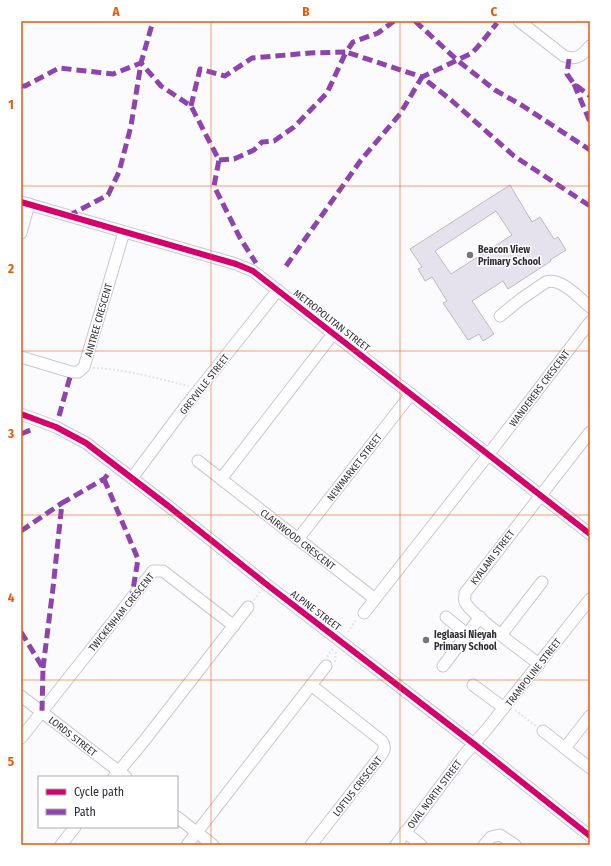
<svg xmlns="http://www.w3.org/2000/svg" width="611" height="866" font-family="'Fira Sans Condensed',sans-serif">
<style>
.building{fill:#e5e2ed;stroke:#bcbac0;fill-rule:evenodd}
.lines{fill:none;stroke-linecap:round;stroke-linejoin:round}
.minor-casing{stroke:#cac8ce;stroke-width:13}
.path{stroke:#e4e4e4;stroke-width:2;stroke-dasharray:2 2;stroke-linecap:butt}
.minor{stroke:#fefeff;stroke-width:11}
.quiet{stroke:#8e44ad;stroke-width:5;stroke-dasharray:10 5;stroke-linecap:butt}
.cycleway-casing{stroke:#fff;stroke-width:8}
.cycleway{stroke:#d6006c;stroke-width:6}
.grid{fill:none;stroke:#e8590c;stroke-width:1;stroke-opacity:0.55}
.poi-dot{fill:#78757c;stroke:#fff;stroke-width:1.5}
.labels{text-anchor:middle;stroke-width:3;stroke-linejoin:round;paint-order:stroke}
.poi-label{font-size:10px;font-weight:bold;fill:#322e37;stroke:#fff;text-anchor:start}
.street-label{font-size:10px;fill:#322e37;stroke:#fff}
.neatline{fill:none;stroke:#e8590c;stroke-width:1.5}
.grid-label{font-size:13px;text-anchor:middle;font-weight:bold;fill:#e8590c}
</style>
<rect width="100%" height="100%" fill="#fbfafd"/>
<path class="building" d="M510,185L532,222L540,217L554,239L558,237L566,250L550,260L551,261L508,289L503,281L472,301L494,334L483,341L479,334L468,340L443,303L447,301L432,277L425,281L418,269L422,267L410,249ZM496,211L512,235L451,274L435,251Z"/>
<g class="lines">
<g class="minor-casing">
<g id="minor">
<path d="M519,21L564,56C576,61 583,55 590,46"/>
<path d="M21,202L236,264L253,271L590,534"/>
<path d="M21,233L29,204"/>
<path d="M500,316L521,299L546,282C561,277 579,298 590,307"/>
<path d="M21,357L71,372H78L84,367L124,232"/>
<path d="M21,414L56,427L86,443L167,505L266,584L474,744L590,836"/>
<path d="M198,461L375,599"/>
<path d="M132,478L185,407L278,290"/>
<path d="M221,479L333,334"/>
<path d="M298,539L411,394"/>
<path d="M364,613L488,455L590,322"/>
<path d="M446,617L467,634"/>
<path d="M501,635L542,582"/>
<path d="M539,664C525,653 471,615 465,602C464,600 465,596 465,593L590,432"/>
<path d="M443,666L480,617"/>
<path d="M311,685L382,741C387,748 383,753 378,759L311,845"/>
<path d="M473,685L504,708"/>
<path d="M21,696L126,777"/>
<path d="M543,731L590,768"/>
<path d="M21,738L153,571H163L234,626"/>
<path d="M565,748L590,716"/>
<path d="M114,777L144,741L248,607"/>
<path d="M177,817L213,845"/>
<path d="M405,832L421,845"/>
<path d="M61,845L75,827"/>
<path d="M187,845L326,666"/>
<path d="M396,845L464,755L487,729L590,599"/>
<path d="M484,845L491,837L500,835L515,845"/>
</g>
</g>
<g class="path">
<path d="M93,368C126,369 158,379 189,386"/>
<path d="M254,600L260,592"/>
<path d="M348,632L356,620"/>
<path d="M327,657L333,648"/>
<path d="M335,662L336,651"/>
<path d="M515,710L536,726"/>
</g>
<use href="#minor" class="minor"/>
<g class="quiet">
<path d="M415,21L457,60L495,90L523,106L590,150"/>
<path d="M569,59L567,74L574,84L590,96"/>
<path d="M574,84L590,122"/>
<path d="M21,86H25L59,68L113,74L141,63L161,86L191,106L219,160L214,186L240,238L256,263"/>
<path d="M191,106L200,69L225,76L252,58L310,53L346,52L353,42L378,33L394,21"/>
<path d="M219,160L234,159L254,150L262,142L274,141L294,127L327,93L346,52L422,77L472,53L482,42L497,23"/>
<path d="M68,216L108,195L119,172L131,126L141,63L153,21"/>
<path d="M286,266L361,160L400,114L422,77L451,100L514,156L590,206"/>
<path d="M59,416L70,377"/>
<path d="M21,434L33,429"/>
<path d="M104,479L138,559L132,596"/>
<path d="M21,531L62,503"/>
<path d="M21,632L43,668L42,712"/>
<path d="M43,668L53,588L62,503L104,479L109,473"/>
</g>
<g class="cycleway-casing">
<g id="cycleway">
<path d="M21,202L236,264L253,271L590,534"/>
<path d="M21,414L56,427L86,443L167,505L266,584L474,744L590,836"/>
</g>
</g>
<use href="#cycleway" class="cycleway"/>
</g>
<path class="grid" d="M211,21V845M400,21V845M21,186H590M21,351H590M21,515H590M21,680H590"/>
<g class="poi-dot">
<circle cx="470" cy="255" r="4"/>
<circle cx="426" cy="640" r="4"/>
</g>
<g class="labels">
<g class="poi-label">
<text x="478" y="253">Beacon View<tspan x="478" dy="12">Primary School</tspan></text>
<text x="434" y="638">Ieglaasi Nieyah<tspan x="434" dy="12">Primary School</tspan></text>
</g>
<g class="street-label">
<text transform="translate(98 320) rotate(-74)" y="4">AINTREE CRESCENT</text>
<text transform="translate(332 320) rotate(38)" y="4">METROPOLITAN STREET</text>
<text transform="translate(204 384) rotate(-52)" y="4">GREYVILLE STREET</text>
<text transform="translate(539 388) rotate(-53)" y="4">WANDERERS CRESCENT</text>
<text transform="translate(354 467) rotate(-52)" y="4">NEWMARKET STREET</text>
<text transform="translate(298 539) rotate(38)" y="4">CLAIRWOOD CRESCENT</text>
<text transform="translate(492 557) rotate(-53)" y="4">KYALAMI STREET</text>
<text transform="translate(316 610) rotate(37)" y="4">ALPINE STREET</text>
<text transform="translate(121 612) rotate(-51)" y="4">TWICKENHAM CRESCENT</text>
<text transform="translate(533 672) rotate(-52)" y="4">TRAMPOLINE STREET</text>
<text transform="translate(73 736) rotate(38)" y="4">LORDS STREET</text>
<text transform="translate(357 786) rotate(-52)" y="4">LOFTUS CRESCENT</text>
<text transform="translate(434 794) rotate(-53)" y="4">OVAL NORTH STREET</text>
</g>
</g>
<rect width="611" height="866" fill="none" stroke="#ffffff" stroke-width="44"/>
<rect x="38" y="776" width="140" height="52" fill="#ffffff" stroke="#adabaf"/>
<rect x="46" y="789" width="20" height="6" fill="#d6006c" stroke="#adabaf"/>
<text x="74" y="796" font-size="12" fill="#322e37">Cycle path</text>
<rect x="46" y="809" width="20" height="6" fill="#8e44ad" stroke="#adabaf"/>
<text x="74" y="816" font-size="12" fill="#322e37">Path</text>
<rect x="22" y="22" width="567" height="822" class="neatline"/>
<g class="grid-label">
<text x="116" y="16">A</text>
<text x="306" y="16">B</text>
<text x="494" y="16">C</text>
<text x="11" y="109">1</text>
<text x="11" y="273">2</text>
<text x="11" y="438">3</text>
<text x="11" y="602">4</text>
<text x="11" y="766">5</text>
</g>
</svg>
